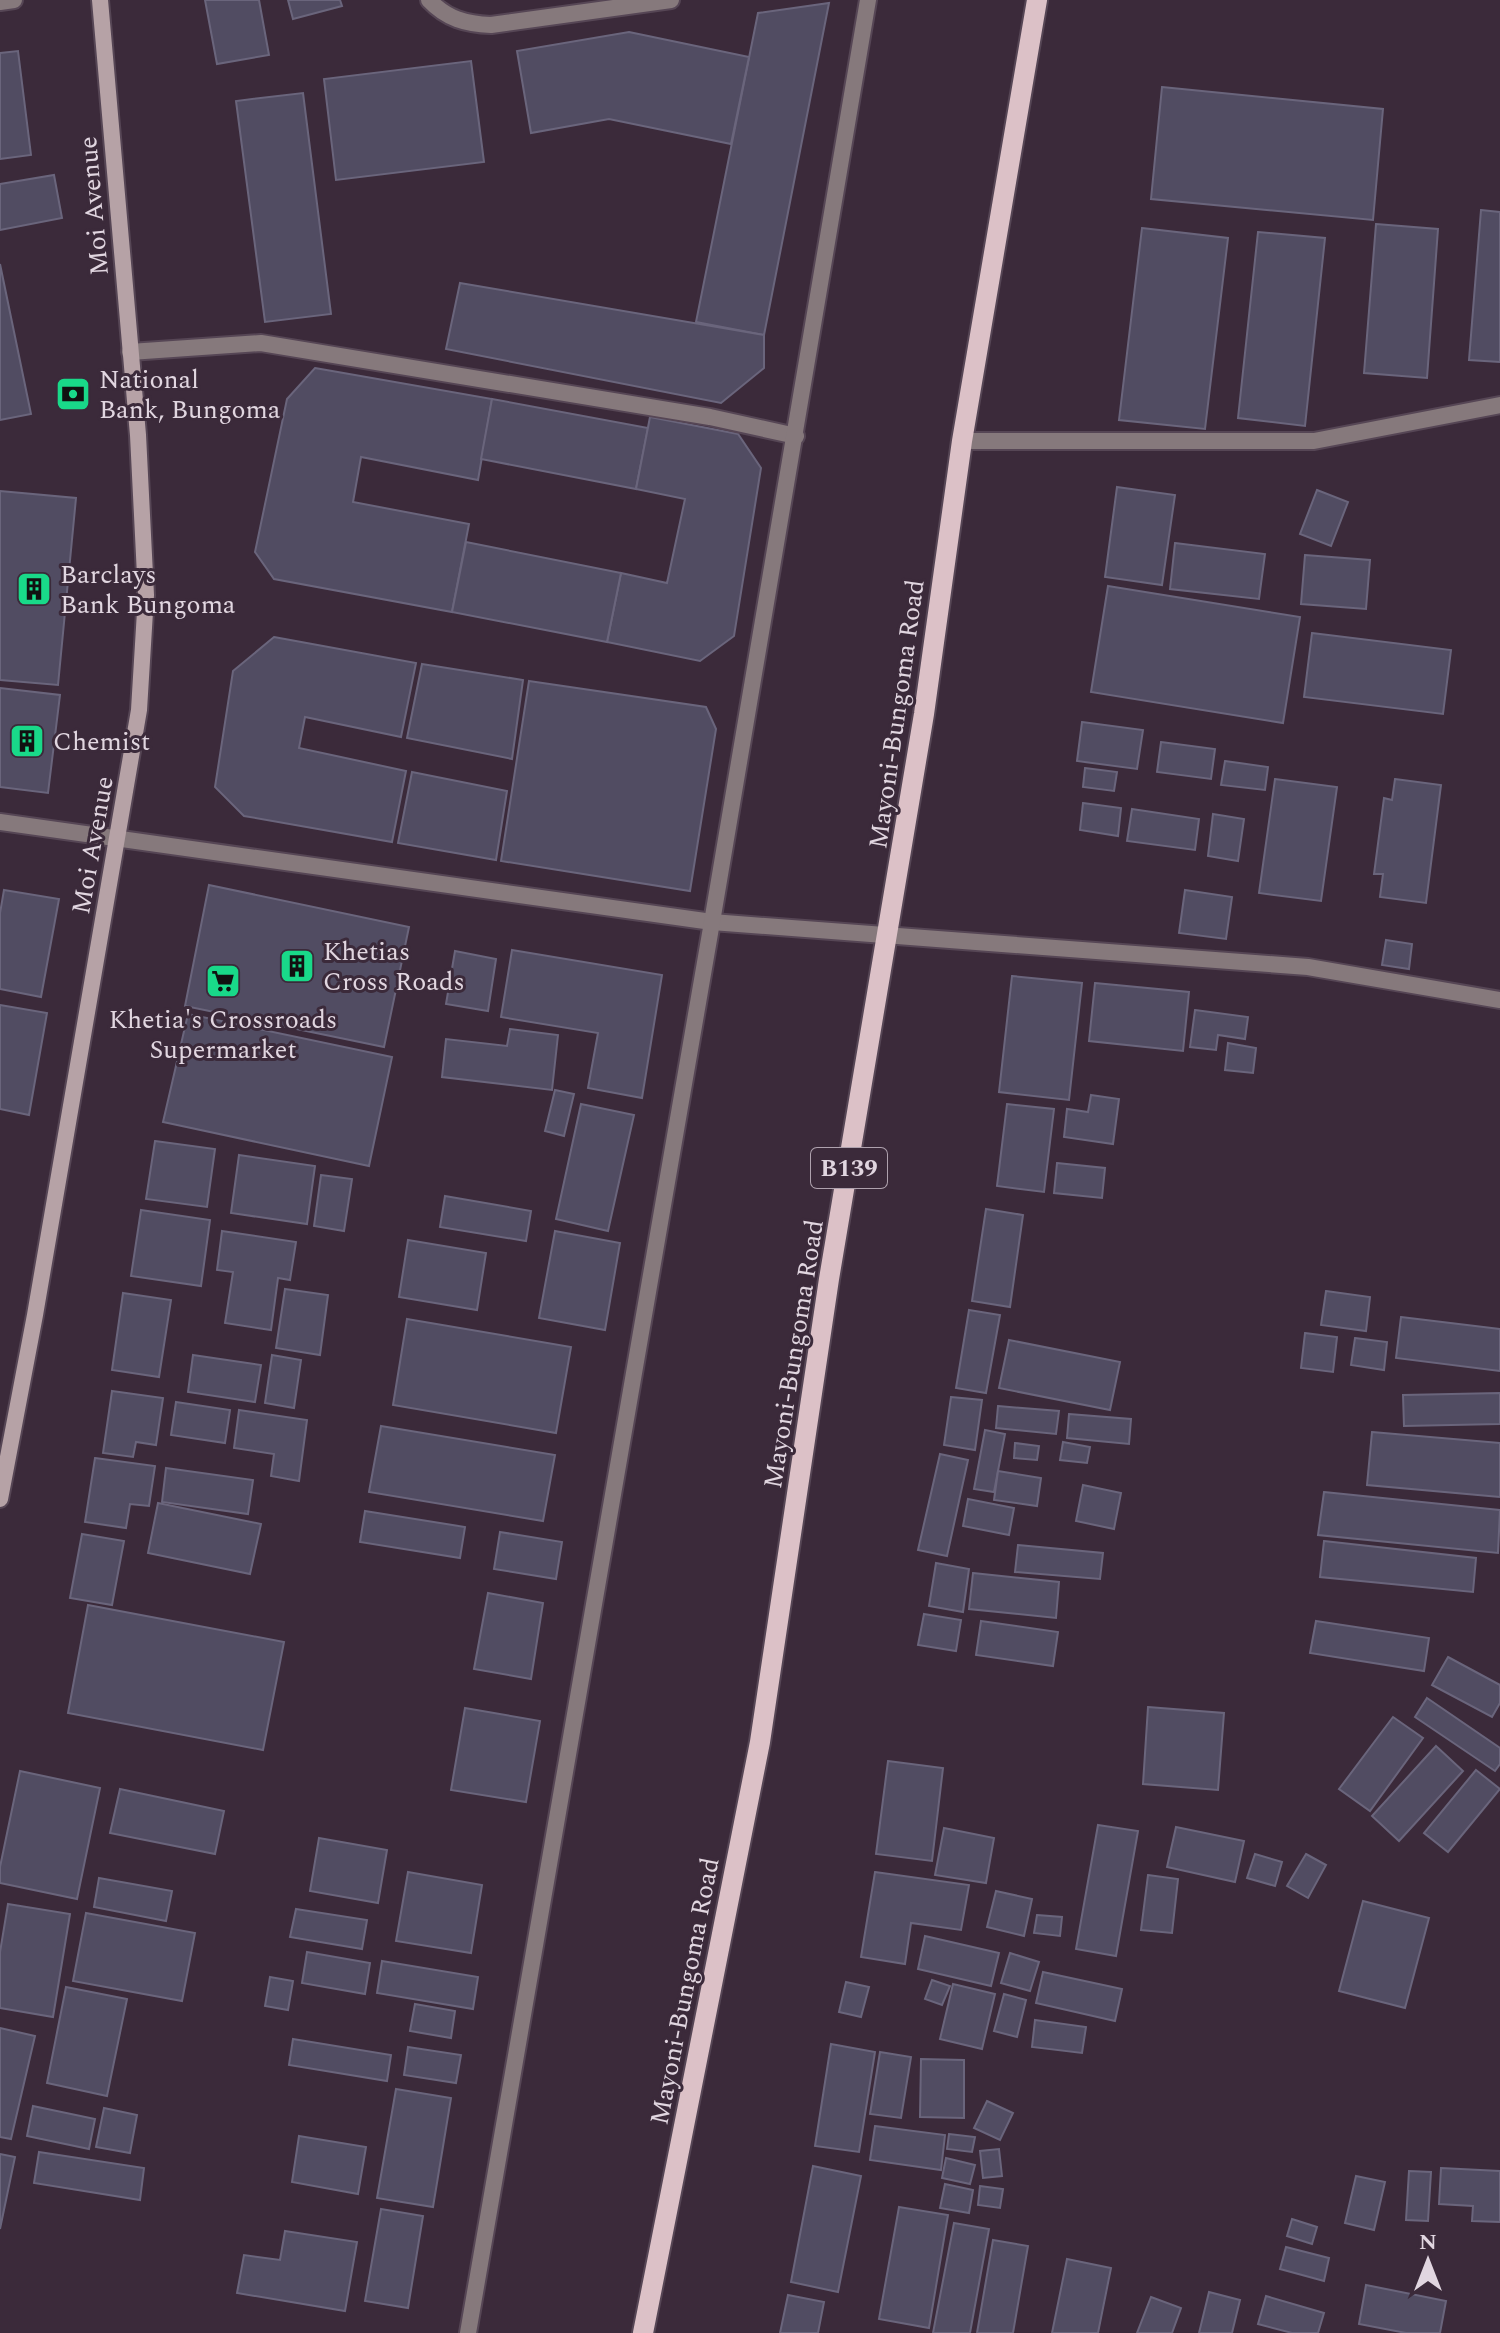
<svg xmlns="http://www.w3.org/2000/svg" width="1500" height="2333" font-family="Spectral,serif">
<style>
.building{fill:#514c62;stroke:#6a657c;stroke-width:2}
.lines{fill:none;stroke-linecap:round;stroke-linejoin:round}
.street-casing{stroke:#564655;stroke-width:20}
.secondary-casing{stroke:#564655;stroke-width:20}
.primary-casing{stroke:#564655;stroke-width:24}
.street{stroke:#86797c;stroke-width:16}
.secondary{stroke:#b6a2a6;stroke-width:16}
.primary{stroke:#dcc1c7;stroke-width:20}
.labels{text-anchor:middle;stroke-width:6;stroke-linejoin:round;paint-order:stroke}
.shield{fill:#3b2a3a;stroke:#afa2ae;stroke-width:2}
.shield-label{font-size:24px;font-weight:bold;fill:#e1d6e0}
.street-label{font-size:26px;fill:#e1d6e0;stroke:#3b2a3a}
.poi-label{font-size:26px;fill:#e1d6e0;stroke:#3b2a3a;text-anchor:start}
</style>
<rect width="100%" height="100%" fill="#3b2a3a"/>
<g class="building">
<path d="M205,0H259L269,55L217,64Z"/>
<path d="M288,0H340L342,6L293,19Z"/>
<path d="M829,3L764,335L696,322L758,13Z"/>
<path d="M629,32L749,57L731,144L609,119L531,133L517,51Z"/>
<path d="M18,51L31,155L0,159V53Z"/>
<path d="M471,61L484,162L336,180L324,79Z"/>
<path d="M1162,87L1383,109L1373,220L1151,199Z"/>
<path d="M303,93L331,314L265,322L236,101Z"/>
<path d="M54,175L62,218L0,230V184Z"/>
<path d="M1481,210L1500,212V362L1469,360Z"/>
<path d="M1376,224L1438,229L1427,378L1364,373Z"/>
<path d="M1142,228L1228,238L1205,429L1119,420Z"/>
<path d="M1258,232L1325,238L1305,426L1238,418Z"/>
<path d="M0,264L31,414L0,420Z"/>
<path d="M460,283L764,335V368L721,403L446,349Z"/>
<path d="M315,368L492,399L478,480L361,457L353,502L469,524L452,612L274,579L255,552L287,399Z"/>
<path d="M492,399L648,428L636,489L481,459Z"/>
<path d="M650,417L738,434L761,468L734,636L700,661L607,642L621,573L667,583L685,499L636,489Z"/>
<path d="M1117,487L1175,495L1162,585L1105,577Z"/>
<path d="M1317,490L1348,502L1331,546L1300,534Z"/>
<path d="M0,491L76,498L58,685L0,680Z"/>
<path d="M466,542L621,573L607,642L452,612Z"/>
<path d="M1175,543L1265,554L1259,599L1170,589Z"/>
<path d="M1305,555L1370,560L1366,609L1301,604Z"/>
<path d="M1108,586L1300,617L1283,723L1091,692Z"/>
<path d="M1312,633L1451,650L1443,714L1304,697Z"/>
<path d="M274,637L416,663L401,737L305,717L299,748L406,771L392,842L244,816L215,787L233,671Z"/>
<path d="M422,664L523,680L512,759L407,738Z"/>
<path d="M529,681L706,707L716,729L690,891L501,861Z"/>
<path d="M0,688L60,695L48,793L0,787Z"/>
<path d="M1082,722L1143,730L1137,769L1077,761Z"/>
<path d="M1161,742L1215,749L1211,779L1157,772Z"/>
<path d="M1225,761L1268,767L1265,790L1221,785Z"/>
<path d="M1085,768L1117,772L1114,791L1083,787Z"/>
<path d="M412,772L507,791L496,860L398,843Z"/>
<path d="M1275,779L1337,787L1321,901L1259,893Z"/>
<path d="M1395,779L1441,785L1426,903L1380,897L1383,874H1374L1384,798L1392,800Z"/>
<path d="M1083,803L1121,808L1118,836L1080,830Z"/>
<path d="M1132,809L1199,819L1195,850L1127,841Z"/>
<path d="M1213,814L1244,819L1238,861L1208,856Z"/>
<path d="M209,885L409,927L384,1047L185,1006Z"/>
<path d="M4,890L59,899L41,997L0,989V913Z"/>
<path d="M1185,890L1232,897L1226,939L1179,933Z"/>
<path d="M1386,940L1412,944L1409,969L1382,965Z"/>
<path d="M512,950L662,975L642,1098L588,1088L598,1033L501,1017Z"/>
<path d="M455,951L496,959L488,1011L446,1004Z"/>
<path d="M1012,976L1082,983L1069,1100L999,1092Z"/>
<path d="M1095,983L1189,992L1183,1051L1089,1041Z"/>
<path d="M0,1005L47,1013L29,1115L0,1109Z"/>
<path d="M1195,1010L1248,1017L1245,1039L1218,1035L1216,1050L1190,1047Z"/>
<path d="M188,1014L392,1057L369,1166L163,1122Z"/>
<path d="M510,1029L558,1035L552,1090L442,1077L446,1039L507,1046Z"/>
<path d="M1228,1043L1256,1048L1253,1073L1225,1070Z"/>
<path d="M555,1090L574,1094L564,1136L545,1131Z"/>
<path d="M1091,1095L1119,1099L1113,1144L1064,1137L1067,1109L1088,1112Z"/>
<path d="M581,1104L634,1115L608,1231L556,1219Z"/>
<path d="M1007,1104L1054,1109L1044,1192L997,1186Z"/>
<path d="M155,1141L215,1149L207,1207L146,1199Z"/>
<path d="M239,1155L315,1166L307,1224L231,1213Z"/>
<path d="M1057,1163L1105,1168L1102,1198L1054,1193Z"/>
<path d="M321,1175L352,1179L344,1231L314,1226Z"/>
<path d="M445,1196L531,1211L526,1241L440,1227Z"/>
<path d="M986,1209L1023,1215L1010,1307L972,1301Z"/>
<path d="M141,1210L210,1220L201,1286L131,1276Z"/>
<path d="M222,1231L296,1242L290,1280L278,1278L271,1330L225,1323L233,1272L217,1270Z"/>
<path d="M555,1231L620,1243L605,1330L539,1318Z"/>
<path d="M408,1240L486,1253L477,1310L399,1297Z"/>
<path d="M285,1289L328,1295L320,1355L276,1348Z"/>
<path d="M1326,1291L1370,1297L1366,1331L1321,1325Z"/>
<path d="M123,1293L171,1300L159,1377L112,1370Z"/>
<path d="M969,1310L1000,1315L986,1393L956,1388Z"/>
<path d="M1401,1317L1500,1329V1371L1396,1358Z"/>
<path d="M407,1319L571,1347L556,1433L393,1405Z"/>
<path d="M1305,1333L1337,1337L1333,1372L1301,1368Z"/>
<path d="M1355,1338L1387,1342L1384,1370L1351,1365Z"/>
<path d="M1009,1340L1120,1362L1110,1410L999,1388Z"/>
<path d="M193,1355L261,1365L255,1402L188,1392Z"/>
<path d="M272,1355L301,1360L294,1408L265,1403Z"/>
<path d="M112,1391L163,1398L156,1445L136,1442L133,1457L103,1453Z"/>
<path d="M1500,1393V1424L1404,1426L1403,1395Z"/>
<path d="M951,1397L982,1400L975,1450L944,1445Z"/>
<path d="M176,1402L230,1410L225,1443L171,1435Z"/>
<path d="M998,1406L1059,1411L1056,1434L996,1428Z"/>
<path d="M239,1410L307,1420L299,1481L271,1476L274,1454L234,1448Z"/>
<path d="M1069,1414L1131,1419L1129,1444L1067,1438Z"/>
<path d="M381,1426L555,1455L543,1521L369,1492Z"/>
<path d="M985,1430L1005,1434L994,1492L974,1489Z"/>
<path d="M1372,1432L1500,1443V1497L1367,1485Z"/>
<path d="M1063,1442L1090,1447L1087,1463L1060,1460Z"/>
<path d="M1015,1443L1039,1446L1037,1460L1014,1458Z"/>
<path d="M940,1454L968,1460L947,1556L918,1550Z"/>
<path d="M95,1458L155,1466L149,1506L130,1504L126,1528L85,1522Z"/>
<path d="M166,1468L253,1480L248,1514L162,1502Z"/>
<path d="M998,1471L1041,1478L1037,1506L994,1500Z"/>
<path d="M1083,1485L1121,1493L1114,1529L1076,1521Z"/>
<path d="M1324,1492L1500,1510L1498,1553L1318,1535Z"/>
<path d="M968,1499L1014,1508L1009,1535L963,1526Z"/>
<path d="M158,1503L261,1524L250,1574L148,1553Z"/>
<path d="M365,1511L465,1527L460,1558L360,1542Z"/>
<path d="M500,1532L562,1542L556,1579L494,1569Z"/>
<path d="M82,1534L124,1541L112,1605L70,1598Z"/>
<path d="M1324,1541L1476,1558L1473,1592L1320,1577Z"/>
<path d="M1018,1545L1103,1553L1100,1579L1015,1572Z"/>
<path d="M936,1563L969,1569L963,1612L929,1606Z"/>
<path d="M973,1573L1059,1582L1056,1618L969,1609Z"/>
<path d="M488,1593L543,1603L531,1679L474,1669Z"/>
<path d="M88,1605L284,1642L263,1750L68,1713Z"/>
<path d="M924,1614L961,1620L956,1651L918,1645Z"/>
<path d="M981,1621L1058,1632L1053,1666L976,1655Z"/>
<path d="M1316,1621L1429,1638L1424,1671L1310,1653Z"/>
<path d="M1448,1657L1500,1685V1703L1492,1717L1432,1685Z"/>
<path d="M1427,1698L1500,1748V1764L1495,1771L1415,1717Z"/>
<path d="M1148,1707L1224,1713L1218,1790L1143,1784Z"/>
<path d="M465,1708L540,1721L526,1802L451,1790Z"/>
<path d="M1393,1717L1423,1738L1370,1811L1339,1789Z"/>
<path d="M1436,1746L1463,1771L1399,1841L1372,1816Z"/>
<path d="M888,1761L943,1768L932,1861L876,1854Z"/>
<path d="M1476,1770L1500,1789L1448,1852L1424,1833Z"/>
<path d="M20,1771L100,1788L77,1899L0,1883V1867Z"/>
<path d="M120,1789L224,1811L215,1854L110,1833Z"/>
<path d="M1098,1825L1138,1831L1116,1956L1076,1949Z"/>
<path d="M1176,1827L1244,1841L1235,1882L1167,1867Z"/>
<path d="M944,1828L994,1838L986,1883L935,1875Z"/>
<path d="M319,1838L387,1850L378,1903L310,1891Z"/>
<path d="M1255,1854L1282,1862L1275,1886L1247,1878Z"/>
<path d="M1306,1854L1326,1865L1308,1898L1287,1886Z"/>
<path d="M408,1872L482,1885L471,1953L396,1941Z"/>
<path d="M875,1872L969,1885L961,1930L911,1923L905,1964L861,1957Z"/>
<path d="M1148,1875L1178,1879L1172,1933L1141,1930Z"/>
<path d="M99,1878L172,1891L166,1921L94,1907Z"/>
<path d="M996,1891L1032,1899L1024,1936L987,1927Z"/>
<path d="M1363,1901L1429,1918L1405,2008L1339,1991Z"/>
<path d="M8,1904L70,1914L53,2017L0,2008V1952Z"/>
<path d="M296,1909L367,1920L362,1949L290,1937Z"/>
<path d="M86,1913L195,1933L182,2001L73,1981Z"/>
<path d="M1037,1915L1062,1917L1060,1936L1034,1933Z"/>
<path d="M925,1936L999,1953L991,1986L918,1969Z"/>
<path d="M307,1952L370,1963L365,1994L302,1983Z"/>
<path d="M1010,1953L1039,1962L1030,1991L1001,1983Z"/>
<path d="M382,1961L478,1977L473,2009L377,1993Z"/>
<path d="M1043,1972L1122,1989L1115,2021L1036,2003Z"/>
<path d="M270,1977L293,1981L288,2010L265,2006Z"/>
<path d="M932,1980L950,1986L942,2005L925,1999Z"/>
<path d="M846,1982L869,1987L861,2017L839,2012Z"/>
<path d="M953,1984L995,1994L982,2049L940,2039Z"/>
<path d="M66,1987L127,1999L107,2096L47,2083Z"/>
<path d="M1004,1994L1026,2000L1017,2037L994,2031Z"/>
<path d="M415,2004L455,2011L451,2038L410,2031Z"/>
<path d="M1035,2020L1086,2027L1082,2053L1032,2047Z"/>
<path d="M0,2028L35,2036L11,2139L0,2137Z"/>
<path d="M293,2039L391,2055L387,2081L289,2065Z"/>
<path d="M831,2044L875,2052L859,2152L815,2146Z"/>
<path d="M408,2047L461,2055L456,2083L404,2075Z"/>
<path d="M880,2052L911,2057L901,2118L870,2114Z"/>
<path d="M921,2059L964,2060V2118L920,2117Z"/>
<path d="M396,2089L451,2098L433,2207L377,2198Z"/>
<path d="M987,2101L1013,2113L1000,2140L974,2128Z"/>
<path d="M33,2106L95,2119L89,2149L27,2136Z"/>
<path d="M104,2108L137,2115L130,2153L96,2147Z"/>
<path d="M875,2126L945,2135L941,2170L870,2160Z"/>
<path d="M949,2134L975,2137L972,2152L947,2149Z"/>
<path d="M299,2136L366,2147L358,2194L292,2182Z"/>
<path d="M999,2149L1002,2176L983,2178L980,2151Z"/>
<path d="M39,2152L144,2168L140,2200L34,2183Z"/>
<path d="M0,2154L15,2157L0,2229Z"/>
<path d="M946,2158L975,2165L970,2184L942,2178Z"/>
<path d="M813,2166L861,2176L838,2292L791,2282Z"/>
<path d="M1441,2168L1500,2171V2222L1472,2221L1473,2206L1439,2204Z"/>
<path d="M1409,2171L1431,2172L1428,2221L1406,2220Z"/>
<path d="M1356,2176L1385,2182L1374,2230L1345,2223Z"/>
<path d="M945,2184L973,2190L969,2213L940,2208Z"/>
<path d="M980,2186L1003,2189L1000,2208L978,2205Z"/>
<path d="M899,2207L948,2215L929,2328L879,2319Z"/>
<path d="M381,2209L423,2216L408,2308L365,2301Z"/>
<path d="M1292,2219L1317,2227L1312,2244L1287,2236Z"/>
<path d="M954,2223L989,2229L970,2333H933Z"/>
<path d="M285,2231L357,2242L345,2311L237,2293L244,2255L280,2260Z"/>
<path d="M993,2240L1028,2246L1013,2333H977Z"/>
<path d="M1286,2247L1329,2258L1324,2281L1280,2269Z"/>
<path d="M1067,2259L1111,2268L1098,2333H1052Z"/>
<path d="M1366,2285L1446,2301L1440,2333H1406L1359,2324Z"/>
<path d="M1209,2292L1240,2300L1232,2333H1199Z"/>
<path d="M788,2295L824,2302L818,2333H780Z"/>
<path d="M1266,2296L1324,2313L1318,2333H1292L1258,2324Z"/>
<path d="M1151,2297L1181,2308L1172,2333H1137Z"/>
</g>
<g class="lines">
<g class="street-casing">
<g id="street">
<path d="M429,0C447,19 466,24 491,25L671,0"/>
<path d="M0,2L14,0"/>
<path d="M130,352L261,343L710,417L796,436"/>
<path d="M962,441H1314L1500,405"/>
<path d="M0,822L712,922L1308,967L1500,1000"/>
<path d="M468,2333L712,922L868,0"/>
</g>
</g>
<g class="secondary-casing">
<path id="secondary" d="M0,1499L35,1315L139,710L146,595L138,435L100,0"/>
</g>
<g class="primary-casing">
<path id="primary" d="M643,2333L760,1742L829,1279L924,714L962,441L1037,0"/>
</g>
<use href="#street" class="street"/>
<use href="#secondary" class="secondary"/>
<use href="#primary" class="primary"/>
</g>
<defs>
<g id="bank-square" transform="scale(1.8)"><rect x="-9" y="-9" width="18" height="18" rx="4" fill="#19d989" stroke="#3b2a3a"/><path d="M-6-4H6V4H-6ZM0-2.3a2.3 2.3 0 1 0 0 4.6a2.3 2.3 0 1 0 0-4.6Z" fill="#111"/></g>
<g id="building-square" transform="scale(1.8)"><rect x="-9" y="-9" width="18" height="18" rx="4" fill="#19d989" stroke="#3b2a3a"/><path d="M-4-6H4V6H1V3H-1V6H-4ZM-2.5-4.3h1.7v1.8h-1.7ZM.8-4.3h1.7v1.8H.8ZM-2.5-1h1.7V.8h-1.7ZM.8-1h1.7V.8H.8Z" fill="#111"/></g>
<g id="supermarket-square" transform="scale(1.8)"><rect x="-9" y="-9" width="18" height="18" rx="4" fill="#19d989" stroke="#3b2a3a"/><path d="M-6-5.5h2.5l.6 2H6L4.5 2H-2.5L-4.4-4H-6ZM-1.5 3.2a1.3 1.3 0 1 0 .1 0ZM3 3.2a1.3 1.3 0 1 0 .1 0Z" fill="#111"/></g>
</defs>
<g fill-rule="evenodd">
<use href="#bank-square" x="73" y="394"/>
<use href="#building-square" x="34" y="589"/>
<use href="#building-square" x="27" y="741"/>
<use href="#building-square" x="297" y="966"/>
<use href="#supermarket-square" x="223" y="981"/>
</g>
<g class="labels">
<rect class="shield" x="811" y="1148" width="76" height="40" rx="6"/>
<g class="shield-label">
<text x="849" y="1176">B139</text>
</g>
<g class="street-label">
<text transform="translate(93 206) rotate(-95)" y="9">Moi Avenue</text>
<text transform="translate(896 714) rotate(-82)" y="9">Mayoni-Bungoma Road</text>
<text transform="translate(92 845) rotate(-80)" y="9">Moi Avenue</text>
<text transform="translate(793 1354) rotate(-81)" y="9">Mayoni-Bungoma Road</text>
<text transform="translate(684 1991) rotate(-79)" y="9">Mayoni-Bungoma Road</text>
</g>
<g class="poi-label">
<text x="99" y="388">National<tspan x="99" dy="30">Bank, Bungoma</tspan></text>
<text x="60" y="583">Barclays<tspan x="60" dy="30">Bank Bungoma</tspan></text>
<text x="53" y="750">Chemist</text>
<text x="323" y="960">Khetias<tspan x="323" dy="30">Cross Roads</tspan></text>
<text x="223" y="1028" text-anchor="middle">Khetia's Crossroads<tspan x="223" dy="30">Supermarket</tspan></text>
</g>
</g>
<g transform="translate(1428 2261)" stroke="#3b2a3a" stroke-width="6" paint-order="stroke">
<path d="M0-6L14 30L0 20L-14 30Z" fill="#e1d6e0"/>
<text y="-12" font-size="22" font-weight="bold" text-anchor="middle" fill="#e1d6e0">N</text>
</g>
</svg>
